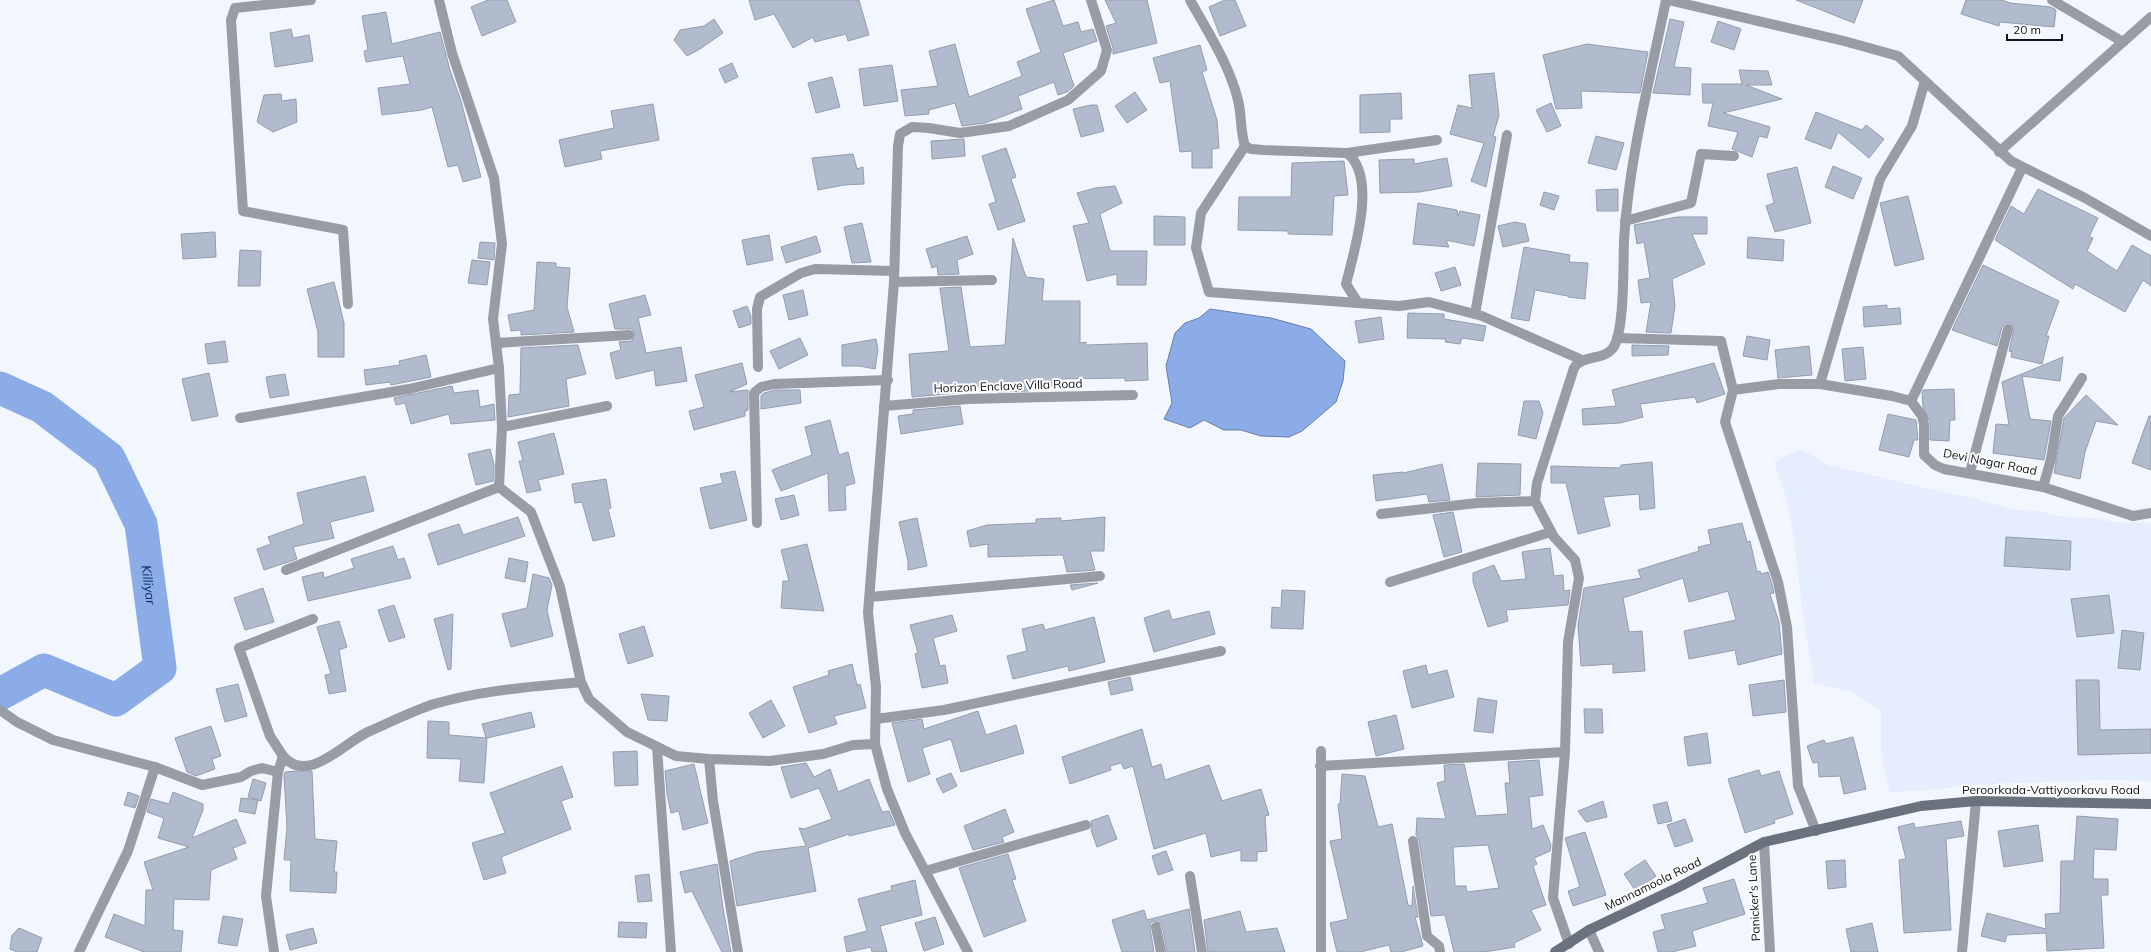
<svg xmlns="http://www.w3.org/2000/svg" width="2151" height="952" font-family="Mulish,sans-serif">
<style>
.built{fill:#e5eefe}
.water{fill:#8bace6;stroke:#667ea9}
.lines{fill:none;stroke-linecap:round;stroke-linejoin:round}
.river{stroke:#8bace6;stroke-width:33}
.building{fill:#b1bbce;stroke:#929daf;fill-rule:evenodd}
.street{stroke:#989da5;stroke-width:10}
.secondary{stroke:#6b727e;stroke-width:10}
.labels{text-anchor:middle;stroke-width:4;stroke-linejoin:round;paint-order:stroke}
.street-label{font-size:12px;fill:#10141a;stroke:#fff}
.water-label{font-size:13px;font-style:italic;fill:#0a2d70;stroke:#fff}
</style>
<rect width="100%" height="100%" fill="#f2f7ff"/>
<path class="built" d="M1801,449L1828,465L1943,492L1970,497L2015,510L2039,511L2064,517L2093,518L2115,522L2151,523V781L2097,780L1968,785L1930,790L1890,792L1881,754V711L1852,692L1814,683L1802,609L1794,537L1786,497L1774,462Z"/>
<path class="water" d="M1210,309L1271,318L1311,329L1345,361L1343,381L1336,402L1302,431L1289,437L1261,436L1241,430H1224L1204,420L1190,428L1164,419L1172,403L1166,366L1175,333L1185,323L1199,318Z"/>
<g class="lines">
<path class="river" id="s1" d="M0,388L42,407L109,458L141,524L160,668L116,700L44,670L0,694"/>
</g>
<g class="building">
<path d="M488,0H507L516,22L482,36L471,7Z"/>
<path d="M749,0H859L869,35L848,41L846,34L815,42L813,37L793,48L774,14L755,20Z"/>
<path d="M1054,0L1063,26L1078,22L1081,32L1093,29L1097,41L1063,53L1074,86L1067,92L1058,95L1054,82L1018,96L1022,109L985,123L962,126L955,103L929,110V114L905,116L901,90L938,86L929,51L955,44L969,97L1022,76L1017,62L1041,52L1026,9Z"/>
<path d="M1105,0H1147L1157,43L1113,54V48L1106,26L1116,23Z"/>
<path d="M1225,0H1235L1246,26L1220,36L1209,7Z"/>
<path d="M1796,0H1863L1854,23Z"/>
<path d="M1966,0H2002L2010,3L2051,7L2056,10L2054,27L2000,22L1999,26L1961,14Z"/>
<path d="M386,12L392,44L440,32L450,70L461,101L481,177L463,182L458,165L448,167L432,107L422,110L382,115L378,88L410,84L403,56L366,62L364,51L368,50L362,16Z"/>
<path d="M714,19L723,33L700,49L687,56L674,40L680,30L704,26Z"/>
<path d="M1670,19L1684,22L1674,67L1691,68L1690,95L1653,93Z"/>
<path d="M1718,21L1741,29L1734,50L1711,42Z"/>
<path d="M291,29L293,38L309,35L313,61L275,67L270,33Z"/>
<path d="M1587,44L1648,52L1640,93L1581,91L1582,108L1556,109L1543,55Z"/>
<path d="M1200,45L1207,70L1202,72L1217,120L1219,148L1212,149V168H1192V151L1180,152L1170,81L1160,83L1153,58Z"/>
<path d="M732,63L738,77L725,83L719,69Z"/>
<path d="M892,65L898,101L864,106L859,69Z"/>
<path d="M1739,70L1768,71L1772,85H1746L1782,99L1723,113L1770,127L1767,138L1759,136L1752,157L1732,149L1738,132L1708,126L1713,103H1703L1702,84H1742Z"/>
<path d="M1494,73L1499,115L1493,136L1496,137L1486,187L1471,181L1484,143L1450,134L1458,105L1472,108L1469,75Z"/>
<path d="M832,77L840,107L816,113L808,83Z"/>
<path d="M1135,92L1147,110L1127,123L1115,106Z"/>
<path d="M1401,93L1402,119H1390V132L1360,133V95Z"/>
<path d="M281,94L282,101L296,99L297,122L273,132L257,122L264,95Z"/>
<path d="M1551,103L1561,126L1547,132L1536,110Z"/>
<path d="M653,104L659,140L600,151L602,159L565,167L559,140L614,128L611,111Z"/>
<path d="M1091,105H1097L1104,131L1081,137L1073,109Z"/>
<path d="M1816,112L1862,130L1866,125L1884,139L1869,158L1838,132L1831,149L1805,139Z"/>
<path d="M1596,136L1624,143L1616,170L1588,163Z"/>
<path d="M964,139L965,156L932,159L931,141Z"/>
<path d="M1006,148L1016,177L1011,179L1025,221L998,230L989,204L996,202L982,156Z"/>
<path d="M853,154L857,169L863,167L864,184L844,185L818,190L812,158Z"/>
<path d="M1447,158L1452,186L1420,192L1380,193L1379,160L1414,159V164Z"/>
<path d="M1344,161L1348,195L1334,196L1332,235L1288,234V231L1238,230L1239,197H1291L1292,163Z"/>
<path d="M1833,166L1862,178L1853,199L1825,187Z"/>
<path d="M1797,167L1811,223L1775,232L1766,206L1774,203L1767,174Z"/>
<path d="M1115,186L1122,203L1100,214L1110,251H1147L1146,285H1117V274L1087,281L1073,226L1089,223L1077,193L1095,188Z"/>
<path d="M1618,189V211H1597L1596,190Z"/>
<path d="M2038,189L2098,218L2089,237L2093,238L2087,251L2117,271L2132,245L2151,256V286L2143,280L2125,312L2075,284L2073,289L1995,240L2011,206L2024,214Z"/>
<path d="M1544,192L1559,196L1554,210L1540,205Z"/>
<path d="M1908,196L1924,259L1895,266L1880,203Z"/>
<path d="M1418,203L1457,210L1458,216L1460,211L1480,215L1474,246L1446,240L1449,247L1413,244Z"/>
<path d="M1154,216L1185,217V245H1154Z"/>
<path d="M1677,217H1707V234H1692L1705,264L1672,279L1675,306L1671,333L1646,332L1651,302L1641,303L1638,280L1650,278L1644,242L1637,244L1634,225Z"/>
<path d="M1515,222L1525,224L1529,241L1503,247L1498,226Z"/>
<path d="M862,223L871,262L852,263L844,227Z"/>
<path d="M215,232L216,257L183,259L181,234Z"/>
<path d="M769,235L773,260L747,265L742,240Z"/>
<path d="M816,236L821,252L786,263L781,247Z"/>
<path d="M967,236L973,254L957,260L959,274L938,275L937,266L932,268L926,249Z"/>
<path d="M1748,237L1784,240L1783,261L1747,258Z"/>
<path d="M1013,238L1026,277L1044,279L1042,301H1080V343L1086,342V345L1147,343L1148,380L1125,381V378L1055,379V386L1029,387V391L998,392L997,385L957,387L958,393L912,397L909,354L949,351L940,288L961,287L970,347L1005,345Z"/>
<path d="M480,242L495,243L494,260L478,258Z"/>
<path d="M1524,247L1570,255L1569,262L1588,263L1585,299L1568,297V296L1535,290L1529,321L1511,318Z"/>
<path d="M240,250L261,251L260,286H238Z"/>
<path d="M472,260L490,262L487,285L468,283Z"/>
<path d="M537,262L556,263V267L570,268L567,307L574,332L521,335V330L511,331L508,315L534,310Z"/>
<path d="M1983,265L2059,301L2046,336H2049L2042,364L2011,357L2012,352L2009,351L2014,328L2010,323H2006L2002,327L1997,346L1952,330Z"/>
<path d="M1455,267L1461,285L1441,291L1435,273Z"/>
<path d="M334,282L344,323V357H318V332L307,289Z"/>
<path d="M803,290L808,315L789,320L783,295Z"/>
<path d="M645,295L651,315L638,318L646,353L681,347L687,381L656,386L654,370L616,379L610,353L621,350L619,342L632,341L635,334L632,329H615L609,304Z"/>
<path d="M1887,305V309L1900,308L1901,324L1864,327L1863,307Z"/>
<path d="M747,306L751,316V324L739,328L733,311Z"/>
<path d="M1408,313L1444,314V319L1486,326L1483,341L1462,338L1460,344L1445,342L1446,339L1407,338Z"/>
<path d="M1381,317L1384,339L1359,343L1355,321Z"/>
<path d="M1747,336L1770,340L1767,360L1743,356Z"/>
<path d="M800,338L808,355L779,369L770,351Z"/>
<path d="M876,339L878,350L875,369L859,366H842V345Z"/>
<path d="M225,341L228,362L208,364L205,344Z"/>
<path d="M578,345L586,374L566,379L569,406L508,417L509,395L520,394L521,348Z"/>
<path d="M1632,345L1669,346L1668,355L1632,356Z"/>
<path d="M1809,346L1812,375L1778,378L1775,350Z"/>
<path d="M1863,347L1866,379L1845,381L1842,349Z"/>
<path d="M426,355L431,377L391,385L390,382L366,385L364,370L400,365L399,361Z"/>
<path d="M2063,357L2060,381L2022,376L2030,419L2051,421L2044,460L1993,453L1996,424L2009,425L2002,382Z"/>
<path d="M742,363L747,384L729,392L748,390V410L745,411V416L694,430L689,411L704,407L695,375Z"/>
<path d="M1714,363L1725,394L1697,403L1695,397L1640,404L1643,417L1620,423L1583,425L1582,409L1616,406L1612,390Z"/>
<path d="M209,373L218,416L192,421L182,379Z"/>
<path d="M285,374L289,395L270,398L266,377Z"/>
<path d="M452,386L454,393L478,390L480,407L494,404L495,420L451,424L449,414L411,424L405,403L396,405L394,398Z"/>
<path d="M1954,389L1955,420H1950L1949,441L1930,440V422L1923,407L1922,392L1923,390Z"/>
<path d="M775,390H800L801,403L761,409V396L764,393Z"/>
<path d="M2086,395L2118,425L2096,421L2085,452L2080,479L2054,473L2064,418Z"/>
<path d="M1524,401H1539L1543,413L1536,439L1518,435Z"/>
<path d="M960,406L963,424L901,434L898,416L913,414V410Z"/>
<path d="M1888,414L1916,420L1918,440H1914L1909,457L1879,450Z"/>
<path d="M2149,416H2151V470L2132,463Z"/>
<path d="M830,420L839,455L848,452L855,483L845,486L846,510L829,511L828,473L781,491L772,470L812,455L805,427Z"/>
<path d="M554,433L564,474L538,480L541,490L527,493L519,461H523L518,442Z"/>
<path d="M490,449L494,465L493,481L476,485L468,454Z"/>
<path d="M1652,462L1655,508L1640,510L1639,494L1603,497L1610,526L1578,534L1566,483H1551V466L1620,468L1621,465Z"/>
<path d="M1478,463L1521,464L1520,495L1476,497Z"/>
<path d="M1442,464L1450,500L1429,502L1427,494L1376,501L1373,475L1403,472V473Z"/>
<path d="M735,471L747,520L710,529L700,488L723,483L720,474Z"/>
<path d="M365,476L374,511L330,522L334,538L293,547L297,559L264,570L257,549L271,544L268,537L304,524L297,493Z"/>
<path d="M606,479L611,508L608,509L615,536L593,541L582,502L575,503L572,484Z"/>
<path d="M794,495L799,515L781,520L775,499Z"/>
<path d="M1453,512L1462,552L1444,557L1433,515Z"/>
<path d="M518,517L525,536L438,565L428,534L459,524L463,535Z"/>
<path d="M1105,517L1104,551H1090L1095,570L1067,572L1063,555L988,557V544L970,547L967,531L987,525L1036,523V519L1061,518V521Z"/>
<path d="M917,518L927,566L908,570V561L899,522Z"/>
<path d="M1742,523L1747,542L1750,541L1757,572L1760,571L1761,574L1768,572L1772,584L1774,593L1770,594L1779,622L1782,654L1738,665L1735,650L1689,659L1684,631L1736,620L1728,591L1689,602L1683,578L1623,598L1629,632L1642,631L1645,671L1613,673V664L1581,666L1578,625L1584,588L1641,578L1638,570L1699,551L1698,547L1711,544L1708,530Z"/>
<path d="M2006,537L2071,541L2070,570L2004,566Z"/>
<path d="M807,544L824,611L781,608L783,581H789L781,550Z"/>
<path d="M393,546L398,560L404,558L411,578L308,601L302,577L323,572L324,578L354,568L351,559Z"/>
<path d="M1550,548L1554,576L1563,575L1564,591L1570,590L1568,605L1506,610L1508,621L1488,627L1473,582V573L1494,565L1501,581L1526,579L1522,552Z"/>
<path d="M509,558L528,562L525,582L505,578Z"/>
<path d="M533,574L549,578L552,585L547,610L553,636L511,647L502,614L527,608Z"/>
<path d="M1098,583L1072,590L1070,585Z"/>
<path d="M263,588L274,622L245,630L234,598Z"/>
<path d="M1282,590L1305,591L1303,629L1271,628L1272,607L1281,608Z"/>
<path d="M2109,595L2114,633L2077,637L2071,599Z"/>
<path d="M394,605L405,637L389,642L378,610Z"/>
<path d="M1169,610L1172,620L1209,611L1215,634L1154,652L1144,618Z"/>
<path d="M453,614L451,669L448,670L434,619Z"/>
<path d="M952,615L957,631L933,638L940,666L945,665L948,683L922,688L915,654L918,653L910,625Z"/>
<path d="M1094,617L1105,662L1069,671L1068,666L1013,679L1007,656L1027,651L1022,629L1043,624L1045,630Z"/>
<path d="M339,621L347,647L339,650L346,691L329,694L325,675L331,674L317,627Z"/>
<path d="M644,626L653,656L628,664L619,634Z"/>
<path d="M2122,630L2144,633L2140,670L2118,668Z"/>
<path d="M852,664L857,685L860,684L866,708L834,716L837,724L809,733L793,687L829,675L828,671Z"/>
<path d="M1426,665L1428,675L1447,670L1454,697L1412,708L1403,671Z"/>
<path d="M1130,677L1133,690L1111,695L1108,682Z"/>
<path d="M1784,680L1786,712L1753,716L1749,685Z"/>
<path d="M2076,680H2099L2100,730L2151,729V753L2078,755Z"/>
<path d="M238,684L247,716L225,722L216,689Z"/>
<path d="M641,694L669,696L667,721L648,720Z"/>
<path d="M1478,698L1497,701L1493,733L1474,731Z"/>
<path d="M771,700L785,726L763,738L749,713Z"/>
<path d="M1584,709H1602L1603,733H1585Z"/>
<path d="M978,711L986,735L1016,725L1024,753L961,772L951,739L922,748L930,774L908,782L892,723L922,719L924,729Z"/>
<path d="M531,712L535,727L487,738L484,783L459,781L461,759L427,758L428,721L449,722V735L486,738L482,724Z"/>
<path d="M1396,715L1404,749L1376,756L1368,722Z"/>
<path d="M211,726L221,756L212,759L215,769L196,776L187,772L175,738Z"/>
<path d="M1142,729L1152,767L1161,764L1165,780L1209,765L1222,801L1261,789L1269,815L1265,816L1267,851L1257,852V861H1241V850L1211,857L1206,833L1154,849L1133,766L1124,769L1121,763L1110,766L1111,770L1070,784L1062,757Z"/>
<path d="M1707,733L1711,763L1688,766L1684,737Z"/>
<path d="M1853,737L1866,789L1844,794L1840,776L1819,777L1818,762L1813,763L1807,746L1824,740L1826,744Z"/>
<path d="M637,751L638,785L615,786L613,752Z"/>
<path d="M1539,760L1543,795L1529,797L1532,829L1543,825L1551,845L1550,851L1534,858L1537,864L1533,866L1546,905L1531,910L1541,930L1514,943L1515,947L1484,952H1454L1445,915L1431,916L1419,840L1416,835L1417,818L1446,819L1437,783L1445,781L1444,765L1464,764L1476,816L1508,814L1505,783H1510L1508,762ZM1488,845L1499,888L1467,892L1466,886H1455L1453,847Z"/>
<path d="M806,763L814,777L830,769L838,792L869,779L882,812L889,811L895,825L849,836V834L808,848L816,891L737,906L730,861L757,852L806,846L799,828L804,829L832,819L819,788L791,798L781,767Z"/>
<path d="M694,764L708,823L683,830L679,811L671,813L667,794L665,771Z"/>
<path d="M562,766L573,797L561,801L571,829L501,857L506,873L484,880L472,843L505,833L490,793Z"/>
<path d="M1759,770L1761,776L1779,771L1793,814L1774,820L1775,823L1745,833L1728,779Z"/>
<path d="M296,771H312L315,839L337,841L334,872H337L336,893L290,891L291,860H284L287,827L284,775L285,772Z"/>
<path d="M951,773L957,786L943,793L936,779Z"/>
<path d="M1342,774L1365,776L1378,827L1392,824L1408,905L1412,906L1413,886L1418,917H1415L1423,946L1401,952H1391L1389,945L1360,952H1337L1330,923L1348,919L1330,841L1342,839L1338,804H1340Z"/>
<path d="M253,779L266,783L261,801L248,797Z"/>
<path d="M128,792L139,796L135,808L124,805Z"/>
<path d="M173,792L203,804V810L192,838L236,819L246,843L233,848L237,859L211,870L209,900L174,899L173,930L183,931L181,952H144L105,937L114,914L145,926L146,890H153L144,862L189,847L158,838L164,818L147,812L151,799L169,804Z"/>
<path d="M241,798L258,800L255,814L239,811Z"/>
<path d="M1603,801L1607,817L1586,822L1578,811Z"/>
<path d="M1667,802L1672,821L1658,824L1653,805Z"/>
<path d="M1005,809L1014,832L1002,837L1004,842L973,850L964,826Z"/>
<path d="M1108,815L1117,839L1097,847L1091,830L1092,826L1091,821Z"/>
<path d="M2077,816L2118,819L2116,850L2094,849L2093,879H2108V895H2101L2104,948L2047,951L2046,933L2007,935L2005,942L1981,936L1987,913L2046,929L2045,914L2060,913L2061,861H2074Z"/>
<path d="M1685,819L1693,841L1675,847L1667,825Z"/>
<path d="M1961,821L1964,836L1946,839L1951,930L1904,933L1899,860L1906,859L1898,827L1914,823L1915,828Z"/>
<path d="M2038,825L2043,861L2004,867L1998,831Z"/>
<path d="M1585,832L1606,895L1573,906L1568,891L1580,887L1565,838Z"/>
<path d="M1166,851L1173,870L1158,875L1152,856Z"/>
<path d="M1008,854L1016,879L1012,880L1026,921L984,937L959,868Z"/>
<path d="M1645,860L1656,876L1635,890L1624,874Z"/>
<path d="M1845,860L1846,887L1828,889L1826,861Z"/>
<path d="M717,864L723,908L731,952H722L692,891L685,893L680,872Z"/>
<path d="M649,874L652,901L638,902L635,876Z"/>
<path d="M1734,879L1745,914L1692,931L1696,946L1672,952H1658L1653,932L1665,929L1661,915L1708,903L1703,888Z"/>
<path d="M915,880L922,915L880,926L887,952H872L871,947L847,952L844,937L867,931L858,899L892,890L891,886Z"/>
<path d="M1189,909L1195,952H1167L1162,925L1155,921L1151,922L1150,928L1154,952H1122L1112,920L1144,910L1147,920Z"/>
<path d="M1240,911L1246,932L1277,928L1285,952H1208L1204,920Z"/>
<path d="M223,916L243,919L237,946L218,943Z"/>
<path d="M935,917L944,944L924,951L915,923Z"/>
<path d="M619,922L647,923L646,938L618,937Z"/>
<path d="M1872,923L1878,952H1851L1846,929Z"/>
<path d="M19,928L42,938L37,952H17L10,949L12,935Z"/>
<path d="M313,928L317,943L290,950L286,935Z"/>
</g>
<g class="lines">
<g class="street">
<path d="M311,0L235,8L231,20L243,211L343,230L348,304"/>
<path d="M439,0L452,53L494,178L502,244L493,319L499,368L502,427L499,487L531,512L560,587L581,682L589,699L627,732L676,756L709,759L770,761L823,754L853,745L875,744"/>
<path d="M1190,0C1208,32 1229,64 1238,100C1242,116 1240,131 1245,146L1251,149L1263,150L1347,153L1437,140"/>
<path d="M1668,0L1844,41L1898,56L2011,161L2085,198L2151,236"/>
<path d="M2052,0L2123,42"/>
<path d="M1245,146L1201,213L1196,248L1209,292L1358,303"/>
<path d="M1999,152L2151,17"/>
<path d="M1347,153C1378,177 1354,251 1346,284L1358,303L1399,306L1429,302L1482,316L1582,360"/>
<path d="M1625,221L1691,203L1701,154L1734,156"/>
<path d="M894,282L992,280"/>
<path d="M1475,314L1507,135"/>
<path d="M1617,338L1721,341L1733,390"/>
<path d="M496,343L629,335"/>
<path d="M758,367L757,309L760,297L801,273L815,269L894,271"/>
<path d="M1820,384L1892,396L1911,401L1922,416L1924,424V455L1935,465L1944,469L2043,487L2133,516L2151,513"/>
<path d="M1911,401L2022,168"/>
<path d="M884,406L968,399L1133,395"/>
<path d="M240,418L409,389L499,368"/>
<path d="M502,427L607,406"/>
<path d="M1970,472L2008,329"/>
<path d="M2043,487L2051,459L2058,416L2082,378"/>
<path d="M1381,514L1477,503L1535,501"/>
<path d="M757,523L754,393L761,387L774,384L888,380"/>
<path d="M286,570L499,487"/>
<path d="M1390,582L1551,532"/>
<path d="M870,597L1100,576"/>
<path d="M0,710L17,722L53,740L155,767L202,785L241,777L251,771L262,768L278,772L283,756C308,786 345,741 370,731C391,722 412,711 434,704C482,690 531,687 581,682"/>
<path d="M876,719L944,710L1221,651"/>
<path d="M657,747L671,952"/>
<path d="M1321,751V952"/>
<path d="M283,756L270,736L239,648L313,619"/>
<path d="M709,759L713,801L738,952"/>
<path d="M1320,766L1565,752"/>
<path d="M1816,831L1798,786L1787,627L1778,582L1725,422L1733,390L1779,384H1820L1880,179L1912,126L1925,81"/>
<path d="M1413,841L1427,936L1439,946L1440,952"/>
<path d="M1764,842L1770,952"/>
<path d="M925,871L1086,825"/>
<path d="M1190,876L1202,952"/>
<path d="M1156,927L1161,952"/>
<path d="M1589,930L1599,952"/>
<path d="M1569,944L1553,898L1565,752L1568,642L1579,578L1575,560L1554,537L1535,501L1537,483L1574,368C1583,354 1603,361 1613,348C1625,331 1623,263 1624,240C1629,159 1650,79 1666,0"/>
<path d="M79,952L128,851L155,767"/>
<path d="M274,952L266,896L278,772"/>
<path d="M968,952L905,833L887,789L875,744L876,687L868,613L894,282L898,146L900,134L912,127L929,128L960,133L1009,126L1068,100L1101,71L1107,50L1091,0"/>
<path d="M1962,952L1976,801"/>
</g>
<path class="secondary" d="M1555,952L1589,930L1679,887L1764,842L1921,806L1976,801L2151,804"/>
</g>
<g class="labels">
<g class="street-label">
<text transform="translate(1008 386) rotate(-2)" y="4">Horizon Enclave Villa Road</text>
<text transform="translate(1990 462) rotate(11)" y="4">Devi Nagar Road</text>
<text x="2051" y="794">Peroorkada-Vattiyoorkavu Road</text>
<text transform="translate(1653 884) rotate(-26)" y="4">Mannamoola Road</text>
<text transform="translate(1754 898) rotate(-93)" y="4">Panicker's Lane</text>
</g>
<g class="water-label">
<text dy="5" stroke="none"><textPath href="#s1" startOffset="265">Killiyar</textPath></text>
</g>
</g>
<path d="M2007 34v6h55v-6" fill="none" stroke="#10141a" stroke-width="2"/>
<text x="2013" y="34" font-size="12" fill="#10141a" stroke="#ffffff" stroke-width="3" paint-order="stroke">20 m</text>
</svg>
